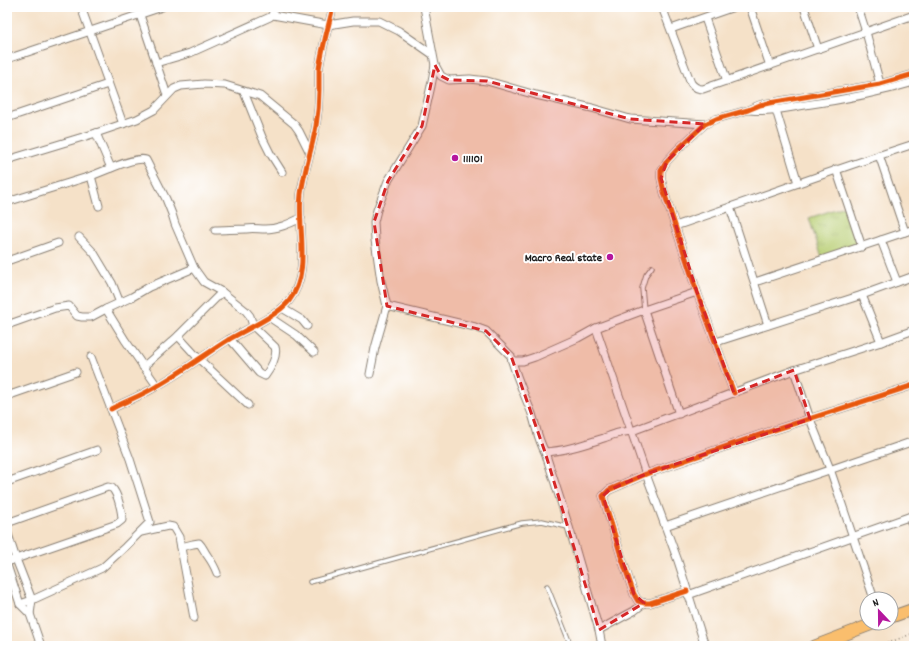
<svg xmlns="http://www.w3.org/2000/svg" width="921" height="653" font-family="Dekko,sans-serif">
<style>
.grass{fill:url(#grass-tufts);stroke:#6a7446}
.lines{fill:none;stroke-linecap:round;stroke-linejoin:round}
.service-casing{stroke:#887e72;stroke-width:5.5}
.minor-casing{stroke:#887e72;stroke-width:9}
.trunk-casing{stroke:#887e72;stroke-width:13}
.path{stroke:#887e72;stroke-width:1.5;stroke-dasharray:1 3;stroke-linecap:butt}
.service{stroke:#fff;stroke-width:3.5}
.minor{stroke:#fff;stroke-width:7}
.trunk{stroke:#fabe6d;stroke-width:11}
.cycleway-casing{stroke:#fff;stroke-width:8}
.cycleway{stroke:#e8590c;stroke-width:5}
.marked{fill:#d62828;fill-opacity:0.2;stroke:#d62828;stroke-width:3;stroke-dasharray:8 5;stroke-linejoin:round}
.poi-dot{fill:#b5179e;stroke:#fff;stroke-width:1.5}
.labels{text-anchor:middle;stroke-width:4;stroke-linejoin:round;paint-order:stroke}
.poi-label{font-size:12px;font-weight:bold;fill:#1c1c1c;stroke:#fff;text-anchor:start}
</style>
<defs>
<pattern id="grass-tufts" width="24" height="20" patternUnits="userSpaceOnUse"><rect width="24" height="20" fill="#b7cd71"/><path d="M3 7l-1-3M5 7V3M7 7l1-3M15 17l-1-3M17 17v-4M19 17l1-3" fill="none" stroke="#9daf61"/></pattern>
</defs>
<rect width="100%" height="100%" fill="#fff"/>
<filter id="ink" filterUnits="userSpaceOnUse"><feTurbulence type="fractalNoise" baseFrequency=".025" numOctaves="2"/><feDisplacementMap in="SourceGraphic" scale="8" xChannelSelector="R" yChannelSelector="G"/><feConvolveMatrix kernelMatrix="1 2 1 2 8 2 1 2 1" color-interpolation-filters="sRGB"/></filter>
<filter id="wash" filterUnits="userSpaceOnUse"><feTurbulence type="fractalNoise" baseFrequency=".012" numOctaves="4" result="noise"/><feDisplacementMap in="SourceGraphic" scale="16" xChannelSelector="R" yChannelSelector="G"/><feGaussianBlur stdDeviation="0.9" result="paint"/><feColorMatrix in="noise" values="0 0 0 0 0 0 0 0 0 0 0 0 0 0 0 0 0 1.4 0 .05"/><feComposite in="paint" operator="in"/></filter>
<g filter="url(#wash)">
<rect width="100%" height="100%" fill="#f5e1c8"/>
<path class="grass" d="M845,206L858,246L822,258L809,218Z"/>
</g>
<g filter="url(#ink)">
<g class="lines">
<g class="service-casing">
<g id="service">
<path d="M644,310L642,288L646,275L652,267"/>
<path d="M310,582L522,523L542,521L568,527"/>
<path d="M547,586L571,646"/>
</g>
</g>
<g class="minor-casing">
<g id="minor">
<path d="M81,7L123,124"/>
<path d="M424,7L435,65L441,76L449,80L470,79L487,81L536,95L592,108L630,119L705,124"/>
<path d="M662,7L691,83C694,87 697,89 703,89L914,15"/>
<path d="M750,7L770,66"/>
<path d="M804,7L818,49"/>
<path d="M858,7L866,32L880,84"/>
<path d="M140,15L167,95"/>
<path d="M273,15L328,25L353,21H379L399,31L432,54"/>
<path d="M705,18L727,81"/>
<path d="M671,29L734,7"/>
<path d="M7,59L162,7"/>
<path d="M156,63L190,53L270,17C274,14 273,12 272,7"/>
<path d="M244,92L262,137L270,153L282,172"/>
<path d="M750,110C769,112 787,108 805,105C842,100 878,93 914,82"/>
<path d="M776,110L798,183"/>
<path d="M7,118L108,84"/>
<path d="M879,155L905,232"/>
<path d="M7,160L96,133L137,119L154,110L174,89L181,86L204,84L225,85L260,96L294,124L299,131L310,153"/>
<path d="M111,168C119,165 138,157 146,160L166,199L172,214L175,224L194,268L204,282L222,292L246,311L250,316L253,326L275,347C278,356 270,369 265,376L259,373L230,339"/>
<path d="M836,169L862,247"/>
<path d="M91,176L99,206"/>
<path d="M7,202L91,176L111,168L96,133"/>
<path d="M730,207L768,325"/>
<path d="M675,226C755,199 833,170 914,144"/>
<path d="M215,230C225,230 235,229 246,229C252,228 259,229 265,229C278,229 289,224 301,218"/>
<path d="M79,237L94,253L112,283L120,303"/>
<path d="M881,240L897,282"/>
<path d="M7,261L58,243"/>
<path d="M755,282L914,229"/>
<path d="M862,295L881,342"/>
<path d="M387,306L475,327L486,331L511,356L512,361H523L535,357L578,338L596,328L644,310L697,292"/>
<path d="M282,308L302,320L307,326"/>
<path d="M106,309L125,340L157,386"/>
<path d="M644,310L679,414"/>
<path d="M269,317L296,335L314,352"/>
<path d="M7,325L55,308L69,306L77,316L82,317H91L106,309L132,297L149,287L194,268"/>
<path d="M596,328L646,474L678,561L705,646"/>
<path d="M178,336L199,359L248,405"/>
<path d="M716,342L862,295L914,276"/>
<path d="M512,361C517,379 525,396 532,414C536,426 538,440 545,452L569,527L599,630"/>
<path d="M143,367L178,336L222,292"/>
<path d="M794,370L810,419L830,469L874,599"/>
<path d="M370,374L375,348L387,306L381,281L375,240L374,222L377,210L388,181L422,126L431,86L435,65"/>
<path d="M734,393L697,292L664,192L661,178V171L667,161L678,149L705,124L716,119L748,110L760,105L769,103L880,84L914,74"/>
<path d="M7,396L76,372"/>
<path d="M111,409C126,401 143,395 157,386C182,372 204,355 228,340C245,330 277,316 289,301C312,272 297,228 301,194C304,171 312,149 316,126C318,114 319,102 319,90C319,83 319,76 319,69C322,48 328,28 333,7"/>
<path d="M545,452C565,451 585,444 604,438C615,434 619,432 632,431L794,370L881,342L914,330"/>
<path d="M7,482L97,450"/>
<path d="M909,517L914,530"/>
<path d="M7,523L108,487L112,488C118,494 122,512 122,520L117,524L7,562"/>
<path d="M665,526L914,441"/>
<path d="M7,531L16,559L32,600L30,614"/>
<path d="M141,532L168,526L173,527L179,537L194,618"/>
<path d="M181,547L193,544L199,543C203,547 204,551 207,555C212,562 214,565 217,573"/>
<path d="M7,565L20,604L30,614L41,646"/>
<path d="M687,591L650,603H644L638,601L634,594L622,559L603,496L609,490L646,474L759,435L914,385"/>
<path d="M688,595L914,515"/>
<path d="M20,604L32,600L102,568L125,547L150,522L130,459L91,357"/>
<path d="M602,646L599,630L619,619L634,611L644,603"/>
</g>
</g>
<g class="trunk-casing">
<g id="trunk">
<path d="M891,617L914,609"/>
<path d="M815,646L875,623"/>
</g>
</g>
<path class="path" d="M880,646L914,633"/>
<use href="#service" class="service"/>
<use href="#minor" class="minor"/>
<use href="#trunk" class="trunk"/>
<g class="cycleway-casing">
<g id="cycleway">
<path d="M734,393L697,292L664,192L661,178V171L667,161L678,149L705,124L716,119L748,110L760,105L769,103L880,84L914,74"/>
<path d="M111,409C126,401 143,395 157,386C182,372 204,355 228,340C245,330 277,316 289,301C312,272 297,228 301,194C304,171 312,149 316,126C318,114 319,102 319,90C319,83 319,76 319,69C322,48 328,28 333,7"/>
<path d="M687,591L650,603H644L638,601L634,594L622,559L603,496L609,490L646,474L759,435L914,385"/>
</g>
</g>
<use href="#cycleway" class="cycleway"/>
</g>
</g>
<path class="marked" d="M435,65L441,76L449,80L487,81L630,119L705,124L667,161L661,178L697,292L734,393L794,370L810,419L646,474L609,490L603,496L622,559L634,594L644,603L599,630L545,452L511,356L486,331L387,306L374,222L388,181L422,126Z"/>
<g class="poi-dot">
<circle cx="455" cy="158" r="4"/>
<circle cx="610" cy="257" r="4"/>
</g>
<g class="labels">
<g class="poi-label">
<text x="463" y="162">111101</text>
<text x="602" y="261" text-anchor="end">Macro Real state</text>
</g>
</g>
<rect width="921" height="653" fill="none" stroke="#fff" stroke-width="24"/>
<g transform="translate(879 611) rotate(338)"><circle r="19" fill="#ffffff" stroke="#a4a4a4"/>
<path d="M0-3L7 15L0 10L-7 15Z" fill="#b5179e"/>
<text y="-6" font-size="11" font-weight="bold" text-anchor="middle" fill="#1c1c1c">N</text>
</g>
</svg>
